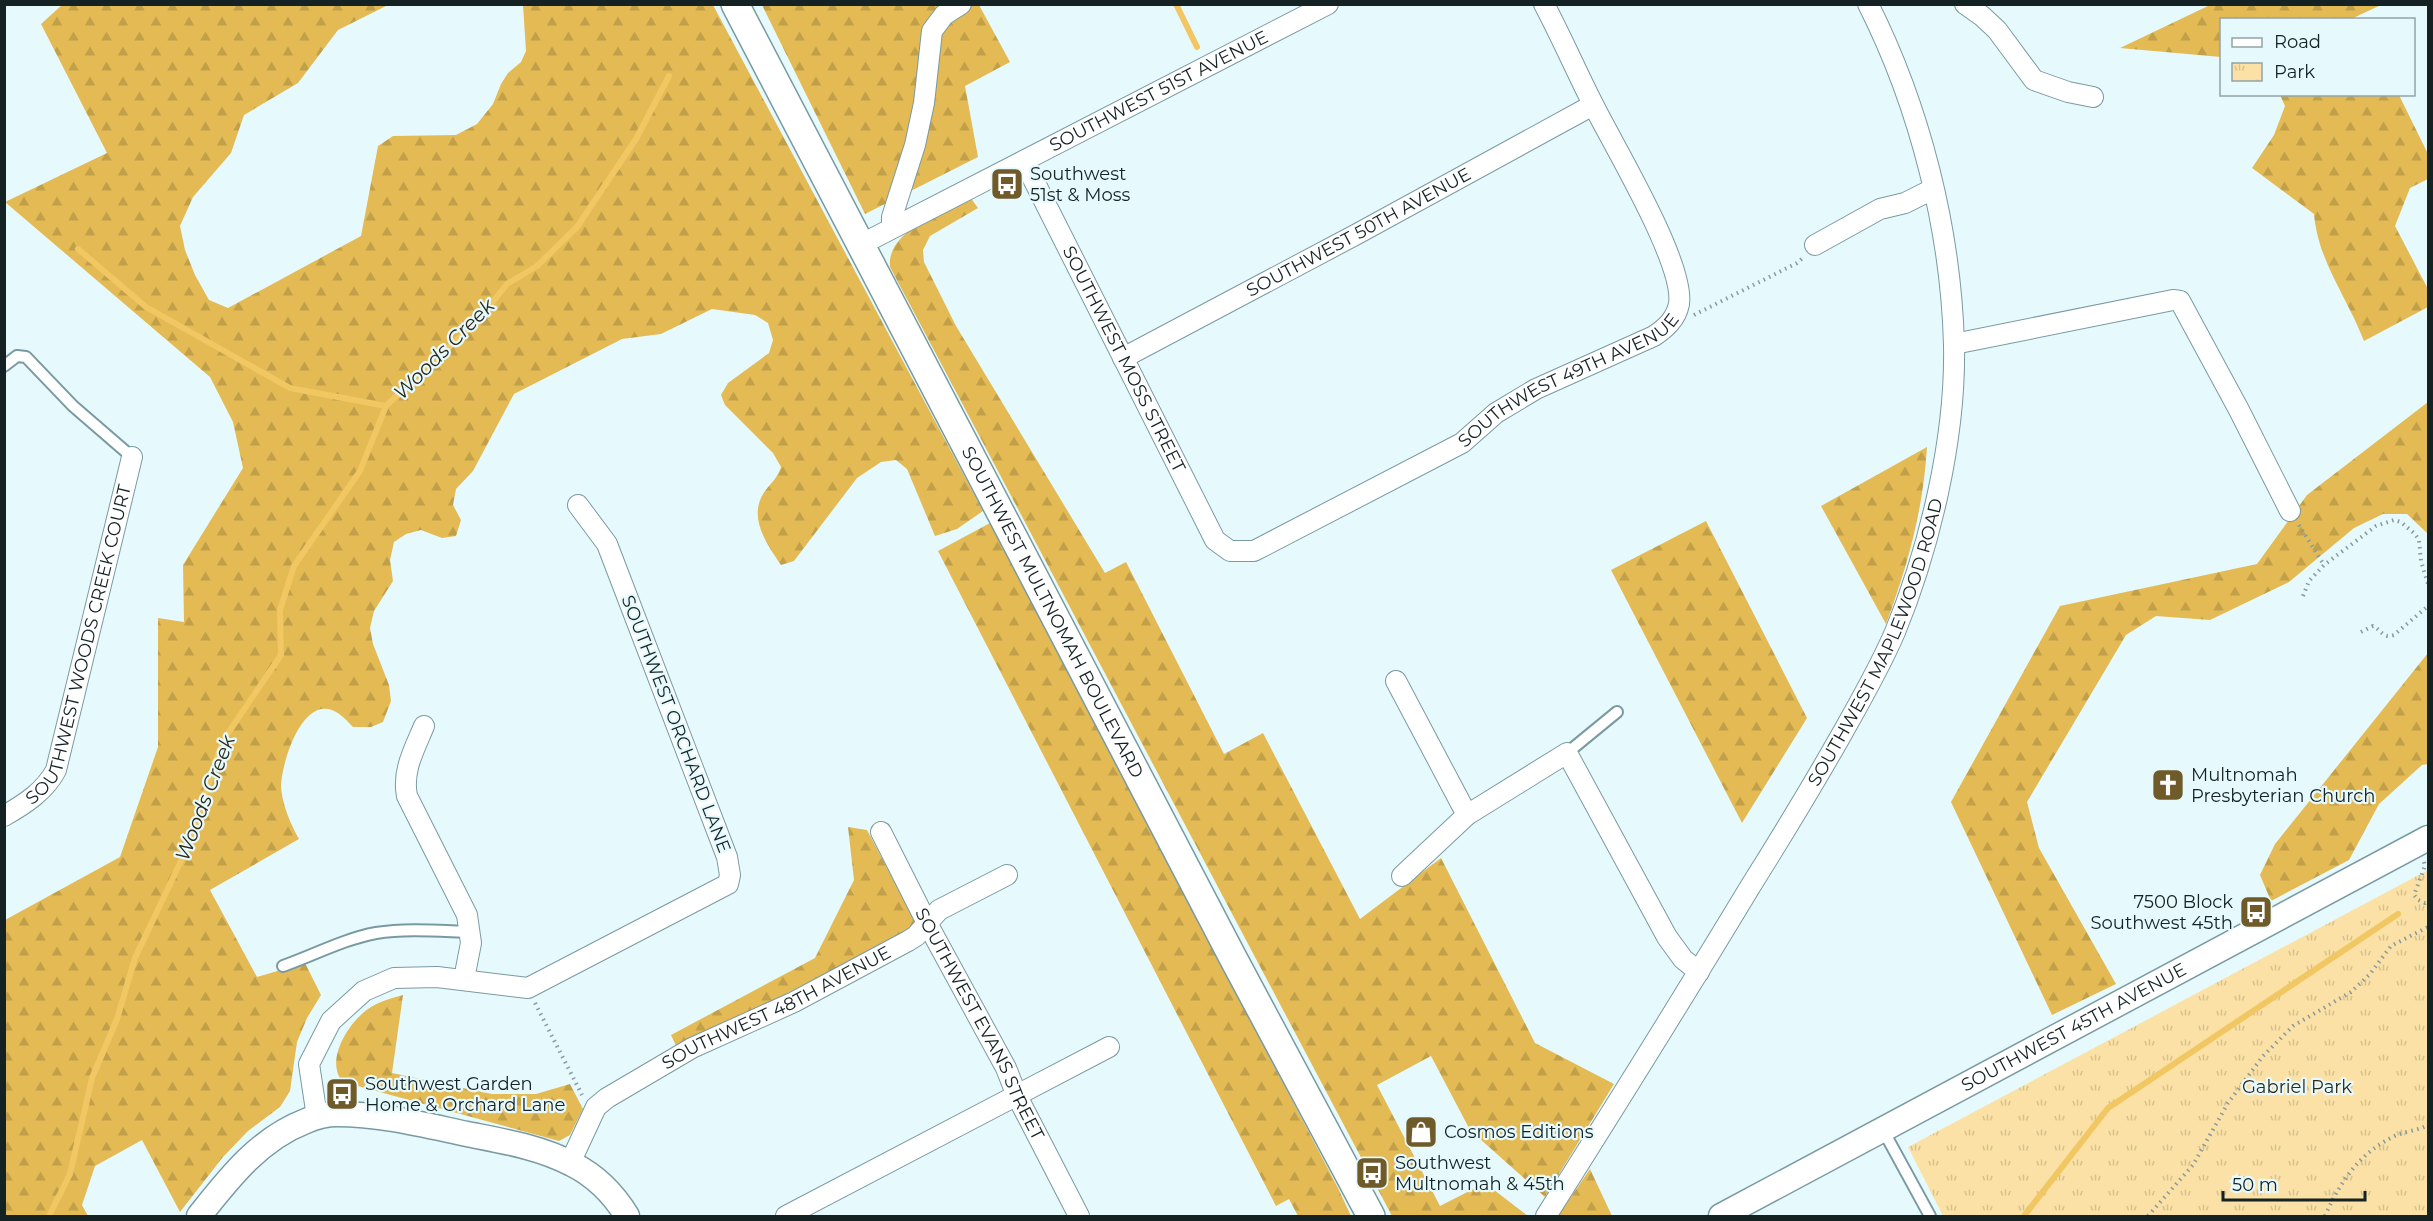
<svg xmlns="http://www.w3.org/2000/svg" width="2433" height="1221" font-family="Montserrat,sans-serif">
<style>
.forest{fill:url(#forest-firs)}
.park{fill:url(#park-tufts)}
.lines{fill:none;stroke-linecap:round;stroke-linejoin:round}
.stream{stroke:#f0c762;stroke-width:6}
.service-casing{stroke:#7a9aa1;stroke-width:14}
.minor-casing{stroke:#7a9aa1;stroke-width:22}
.tertiary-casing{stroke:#7a9aa1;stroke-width:27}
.secondary-casing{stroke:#7a9aa1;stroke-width:30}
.path{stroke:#899a9d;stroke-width:4;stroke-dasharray:1.5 4.5;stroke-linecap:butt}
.service{stroke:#fff;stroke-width:10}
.minor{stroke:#fff;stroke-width:20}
.tertiary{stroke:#fff;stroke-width:24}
.secondary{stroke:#fff;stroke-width:27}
.labels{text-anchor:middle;stroke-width:4.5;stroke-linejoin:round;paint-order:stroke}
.street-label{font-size:18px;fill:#152224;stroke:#e6fafe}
.poi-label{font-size:18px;fill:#152224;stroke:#e6fafe;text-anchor:start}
.park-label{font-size:18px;fill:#332b19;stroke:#e6fafe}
.water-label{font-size:20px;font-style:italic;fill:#302817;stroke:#e6fafe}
</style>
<defs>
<pattern id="forest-firs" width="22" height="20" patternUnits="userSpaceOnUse" patternTransform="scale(1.5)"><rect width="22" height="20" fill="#e3ba54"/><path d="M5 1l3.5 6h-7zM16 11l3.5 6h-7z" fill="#c2a049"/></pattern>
<pattern id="park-tufts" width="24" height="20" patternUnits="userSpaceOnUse" patternTransform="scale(1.5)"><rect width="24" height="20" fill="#fbe1a5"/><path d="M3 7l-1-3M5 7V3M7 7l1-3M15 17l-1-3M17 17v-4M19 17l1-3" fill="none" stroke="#d6c18e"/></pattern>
</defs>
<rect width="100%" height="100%" fill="#e6fafe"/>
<g class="forest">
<path d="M62,5H388L338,30L298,83L244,115L231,153L193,197L180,226L185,250L195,275L209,300L228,308L361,236L378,146L393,136L456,135L477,124L493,104L501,84L508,73L521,62L526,51L523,5H713L983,511L957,529L935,536L907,469L896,460L881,462L857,478L794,561L781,565C766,543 747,516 765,491C772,482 778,477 781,467L773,453L725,405L721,395L728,383L769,353L773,340L768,323L755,315L712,309L661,334L622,339L514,394L473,471L456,489L453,505L461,520L456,536L442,538L421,530L406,534L394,542L390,560L393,581L374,611L370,628L373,644L389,685L391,701L383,722L371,727H353C348,722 342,715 336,712C302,693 281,765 281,787C282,804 291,825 299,839L210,890L257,977L305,963L321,995L307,1018L297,1042L290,1091L280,1107L248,1131L223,1157L180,1212L142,1140L95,1166L82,1205L88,1216H5V920L120,857L158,747V618L184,622L183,565L243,468L233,422L210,377L5,202L107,153L41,24Z"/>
<path d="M762,5H979L1010,62L965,86L978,157L865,214Z"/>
<path d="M2210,5V4L2381,5L2351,19L2222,20L2221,57L2120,48Z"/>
<path d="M2280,95H2399L2428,154V179L2410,188L2395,226L2428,289V307L2364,341C2347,297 2318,261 2314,214L2252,168L2274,135L2285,106Z"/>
<path d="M970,197L978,208L930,236L923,250L924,262L956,326L1105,573L1126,562L1224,754L1263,733L1360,919L1441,858L1535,1043L1614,1084L1545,1197L1470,1130L1431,1056L1377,1085L1440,1206L1485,1183L1528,1216H1392L890,267C886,231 944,211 970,197Z"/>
<path d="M2428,402V534L2407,514H2383L2354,528L2289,582L2210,620L2156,616L2126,635L2027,802L2039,848L2116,984L2052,1015L1951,802L2060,606L2257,564L2307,495Z"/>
<path d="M1927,447C1923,511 1908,564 1886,624L1821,506Z"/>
<path d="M1706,521L1807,718L1742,823L1611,570Z"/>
<path d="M990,523L1338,1188L1351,1216H1298L1289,1199L1276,1206L938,551Z"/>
<path d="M2428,653V764L2422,765L2379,804L2349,860L2271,901L2260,875L2275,844Z"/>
<path d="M848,827L867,830L916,923L909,930L678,1050L671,1035L815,958L854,880Z"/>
<path d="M403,995L392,1073L492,1094H536L570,1084L583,1109L570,1135L559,1141L343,1082C324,1061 349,1022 368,1009C378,1002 391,998 403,995Z"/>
<path d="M1590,1169L1612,1216H1558Z"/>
</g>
<path class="park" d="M2428,870V1216H1943L1908,1147Z"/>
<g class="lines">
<g class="stream">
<path d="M1176,4L1197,47"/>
<path d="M78,249L146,307L290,388L386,406"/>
<path d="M49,1216L70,1174L92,1078L117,1019L135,958L189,844L222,742L281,655L280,610L294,566L360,471L386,406L480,318L507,284L537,266L577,227L636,139L669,76"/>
<path d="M2024,1216L2108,1108L2398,914"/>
</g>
<g class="service-casing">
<g id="service">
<path d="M4,366L17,356L26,357L73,406L132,457"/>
<path d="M1567,753L1617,712"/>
<path d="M283,966C314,955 344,939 376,933C407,928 439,931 470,932"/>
<path d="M1883,1130L1930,1216"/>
</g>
</g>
<g class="minor-casing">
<g id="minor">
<path d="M1965,4L1982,16L1997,30L2034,80L2068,92L2093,97"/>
<path id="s1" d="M1024,161L1215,540L1230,551H1254L1462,443L1496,413L1536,389L1654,336C1666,328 1676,319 1679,304C1685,264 1615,148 1595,108C1577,73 1562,38 1544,4"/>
<path d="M892,227V217L915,145L924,103L932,31L944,15L961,4"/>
<path id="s2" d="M860,245L1328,4"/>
<path d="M1815,245L1880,209L1905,203L1933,189"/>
<path d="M1954,344L2173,300L2180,301L2239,410L2290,511"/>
<path id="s3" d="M1123,358L1357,234L1593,105"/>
<path d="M1396,681L1467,815"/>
<path d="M424,726C414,750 402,771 407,796L467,915L471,943L464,979"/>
<path id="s4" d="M4,816C25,804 45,791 56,770L132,457"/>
<path id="s5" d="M881,832L927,923L1006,1068L1017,1096L1079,1216"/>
<path d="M1402,876L1467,815L1567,753L1667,937L1683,959L1699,972"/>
<path d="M317,1117L309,1064L331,1021L364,991L394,978L437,977L528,988L728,884L730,875L727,857L607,544L578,505"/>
<path id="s6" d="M570,1163L596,1107L607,1098L692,1048L794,1002L908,941L916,936L939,910L1007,875"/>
<path d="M786,1216L1109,1047"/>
<path id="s7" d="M1546,1216C1615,1107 1683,998 1750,887C1782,836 1813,785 1843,732C1861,700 1880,667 1895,632C1930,547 1956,437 1954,345C1951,230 1920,107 1868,4"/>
</g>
</g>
<g class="tertiary-casing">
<g id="tertiary">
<path d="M199,1216C229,1178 259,1139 306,1121C315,1117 327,1114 337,1114C381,1114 424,1125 467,1134C502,1141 540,1147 572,1164C596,1176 613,1193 627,1216"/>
<path id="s8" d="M1721,1216L2428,838"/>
</g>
</g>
<g class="secondary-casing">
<g id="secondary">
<path id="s9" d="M735,4L1232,956L1371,1216"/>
</g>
</g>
<g class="path">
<path d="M1694,315L1797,263L1804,257"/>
<path d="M2299,525L2324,565"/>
<path d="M2303,596L2309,581L2324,565L2376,526L2394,520L2401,522L2415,534L2419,540L2421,561L2428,584"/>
<path d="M2361,632L2373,626C2382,630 2382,639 2394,635L2428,606"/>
<path d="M2424,862L2425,866L2414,895L2418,900L2425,903L2428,901"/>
<path d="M535,1003L582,1095"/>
<path d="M2148,1216L2193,1165L2228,1103L2263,1056L2293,1026L2351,992L2370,974L2391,946L2428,927"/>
<path d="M2325,1216C2341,1180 2361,1151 2397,1135C2407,1131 2419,1130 2428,1125"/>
</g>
<use href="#service" class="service"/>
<use href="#minor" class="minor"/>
<use href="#tertiary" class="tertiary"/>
<use href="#secondary" class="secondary"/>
</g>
<defs>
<g id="bus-square" transform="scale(1.725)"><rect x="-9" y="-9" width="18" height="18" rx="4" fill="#6f5b2a" stroke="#e6fafe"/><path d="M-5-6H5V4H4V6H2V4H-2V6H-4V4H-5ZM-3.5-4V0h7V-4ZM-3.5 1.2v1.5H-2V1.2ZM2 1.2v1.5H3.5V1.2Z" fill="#fff"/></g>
<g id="church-square" transform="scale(1.725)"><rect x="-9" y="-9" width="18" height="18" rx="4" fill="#6f5b2a" stroke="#e6fafe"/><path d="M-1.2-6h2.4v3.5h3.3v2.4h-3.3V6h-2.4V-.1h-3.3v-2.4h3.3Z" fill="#fff"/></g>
<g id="shop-square" transform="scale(1.725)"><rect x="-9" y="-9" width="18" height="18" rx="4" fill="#6f5b2a" stroke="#e6fafe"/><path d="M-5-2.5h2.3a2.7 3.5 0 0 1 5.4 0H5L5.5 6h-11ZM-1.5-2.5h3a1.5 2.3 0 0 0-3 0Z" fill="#fff"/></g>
</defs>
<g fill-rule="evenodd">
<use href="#bus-square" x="1007" y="184"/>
<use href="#church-square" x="2168" y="785"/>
<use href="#bus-square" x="2256" y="912"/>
<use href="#bus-square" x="342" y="1094"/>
<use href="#shop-square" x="1421" y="1132"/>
<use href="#bus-square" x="1372" y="1173"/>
</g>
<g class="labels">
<g class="street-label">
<text dy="6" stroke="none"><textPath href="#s2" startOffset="336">SOUTHWEST 51ST AVENUE</textPath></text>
<text dy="6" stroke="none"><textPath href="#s3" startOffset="267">SOUTHWEST 50TH AVENUE</textPath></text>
<text dy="6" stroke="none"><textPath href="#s1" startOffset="222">SOUTHWEST MOSS STREET</textPath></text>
<text dy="6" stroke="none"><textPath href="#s1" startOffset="826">SOUTHWEST 49TH AVENUE</textPath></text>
<text dy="6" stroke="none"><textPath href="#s9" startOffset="686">SOUTHWEST MULTNOMAH BOULEVARD</textPath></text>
<text dy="6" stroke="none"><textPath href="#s4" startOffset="196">SOUTHWEST WOODS CREEK COURT</textPath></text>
<text dy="6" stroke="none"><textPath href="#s7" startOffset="664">SOUTHWEST MAPLEWOOD ROAD</textPath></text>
<text transform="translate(676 724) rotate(69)" y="6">SOUTHWEST ORCHARD LANE</text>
<text dy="6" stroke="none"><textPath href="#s6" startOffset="268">SOUTHWEST 48TH AVENUE</textPath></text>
<text dy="6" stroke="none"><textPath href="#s5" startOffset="216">SOUTHWEST EVANS STREET</textPath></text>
<text dy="6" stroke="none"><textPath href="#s8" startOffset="400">SOUTHWEST 45TH AVENUE</textPath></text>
</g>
<g class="poi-label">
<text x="1030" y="180">Southwest<tspan x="1030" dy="21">51st &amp; Moss</tspan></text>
<text x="2191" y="781">Multnomah<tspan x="2191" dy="21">Presbyterian Church</tspan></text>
<text x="2233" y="908" text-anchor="end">7500 Block<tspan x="2233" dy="21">Southwest 45th</tspan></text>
<text x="365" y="1090">Southwest Garden<tspan x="365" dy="21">Home &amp; Orchard Lane</tspan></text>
<text x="1444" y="1138">Cosmos Editions</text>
<text x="1395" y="1169">Southwest<tspan x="1395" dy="21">Multnomah &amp; 45th</tspan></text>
</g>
<g class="park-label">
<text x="2297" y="1093">Gabriel Park</text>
</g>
<g class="water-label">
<text transform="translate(444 349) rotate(-45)" y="7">Woods Creek</text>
<text transform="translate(205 798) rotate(-69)" y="7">Woods Creek</text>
</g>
</g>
<rect width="2433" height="1221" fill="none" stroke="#152224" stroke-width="12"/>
<rect x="2220" y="18" width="195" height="78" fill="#e6fafe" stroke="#92a4a7" stroke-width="1.5"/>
<rect x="2232" y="38" width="30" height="9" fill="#ffffff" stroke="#92a4a7" stroke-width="1.5"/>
<text x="2274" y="48" font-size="18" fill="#152224">Road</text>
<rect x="2232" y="63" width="30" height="18" fill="url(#park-tufts)" stroke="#92a4a7" stroke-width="1.5"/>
<text x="2274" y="78" font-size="18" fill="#152224">Park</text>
<path d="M2223 1191v9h142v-9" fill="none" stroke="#152224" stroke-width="3"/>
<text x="2232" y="1191" font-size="18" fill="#152224" stroke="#e6fafe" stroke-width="4.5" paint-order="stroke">50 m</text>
</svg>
